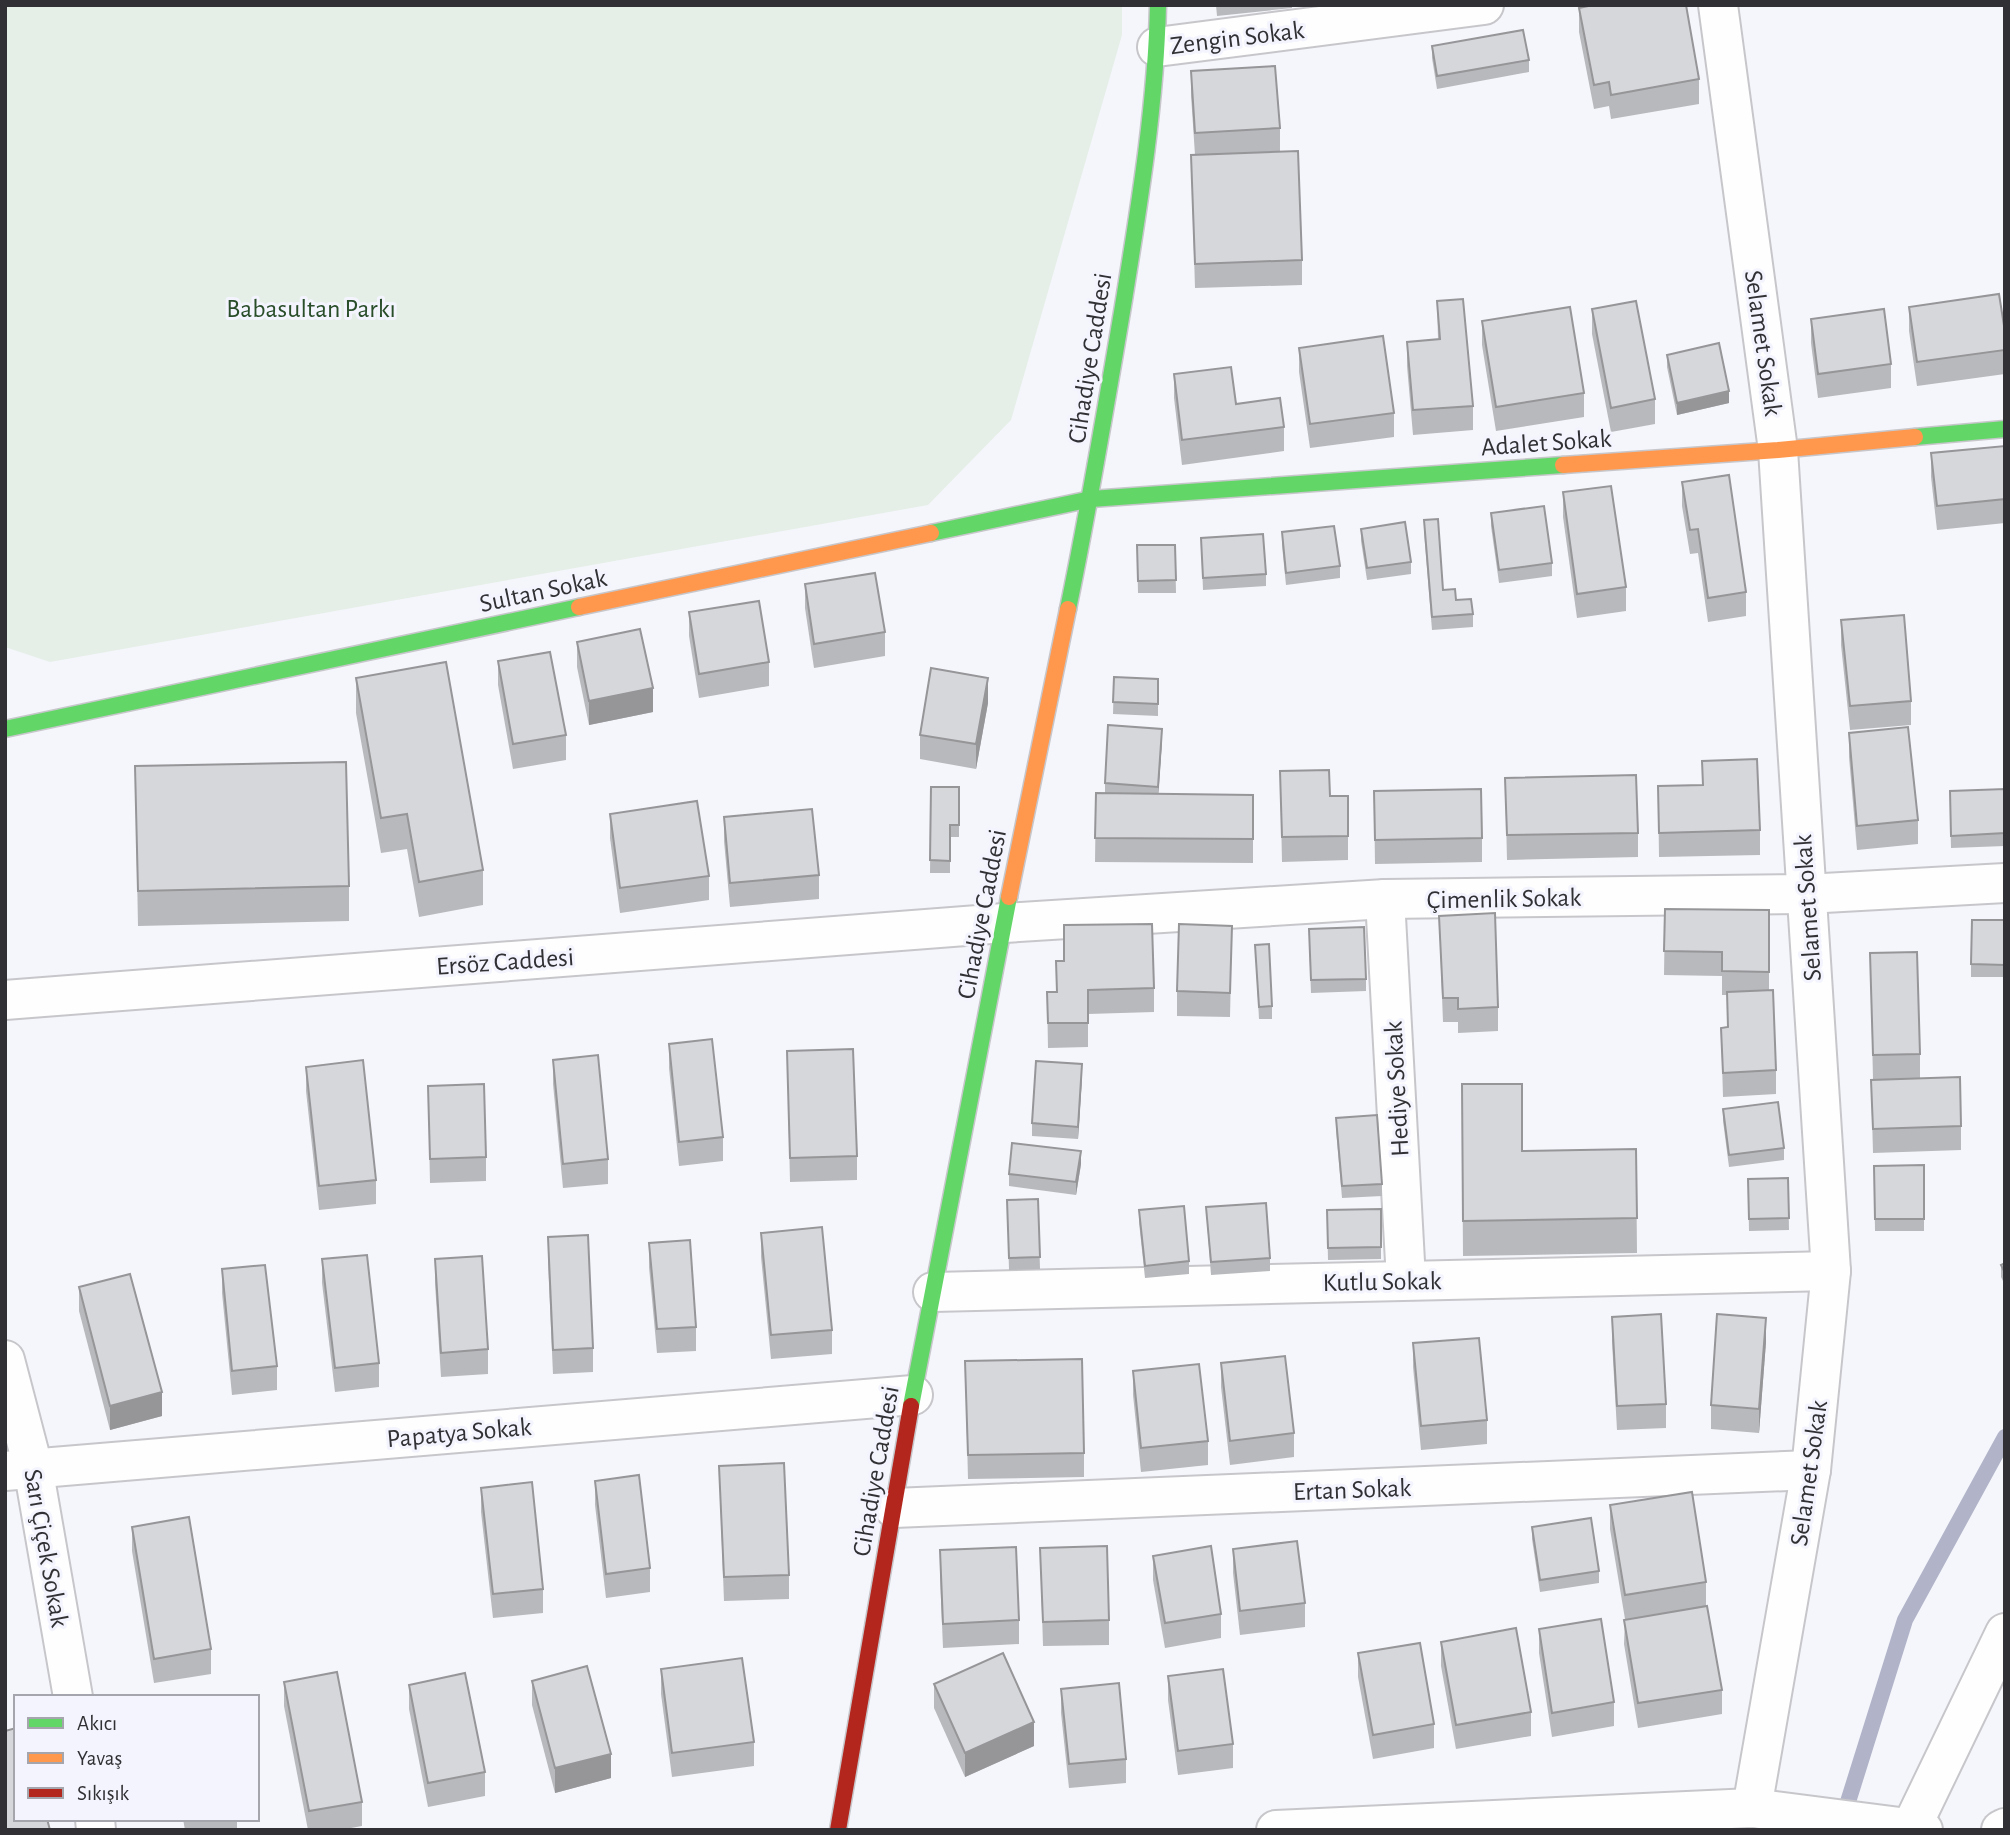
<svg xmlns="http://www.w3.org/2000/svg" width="2010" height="1835" font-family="'Alegreya Sans',sans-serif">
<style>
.green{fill:#e5efe7}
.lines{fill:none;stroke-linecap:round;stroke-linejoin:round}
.stream{stroke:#b1b4c9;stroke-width:16}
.street-casing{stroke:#c7c7cb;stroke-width:42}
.fast-casing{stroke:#c7c7cb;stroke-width:19}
.slow-casing{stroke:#c7c7cb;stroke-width:19}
.jam-casing{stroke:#c7c7cb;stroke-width:19}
.street{stroke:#fefefe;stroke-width:38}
.fast{stroke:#63d668;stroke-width:16}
.slow{stroke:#ff974d;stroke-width:16}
.jam{stroke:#b3261e;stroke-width:16}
.wall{fill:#b8b9bc}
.shaded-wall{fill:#969699}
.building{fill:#d6d7db;stroke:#969699;stroke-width:2}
.labels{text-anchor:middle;stroke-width:6;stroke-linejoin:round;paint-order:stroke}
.street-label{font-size:26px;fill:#313135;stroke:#f3f4fd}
.park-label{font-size:26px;fill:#2a4e2a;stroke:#f3f4fd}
</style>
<rect width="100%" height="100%" fill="#f5f6fb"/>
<path class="green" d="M5,5H1122V35L1011,420L928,505L50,662L5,647Z"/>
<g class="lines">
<path class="stream" d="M1842,1821L1905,1620L2005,1437"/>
<g class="street-casing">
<g id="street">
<path d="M1718,5L1778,450L1831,1271L1811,1470L1752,1808"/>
<path d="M1157,47L1484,5"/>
<path d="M1385,899L1406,1280"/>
<path d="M5,1000L1004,923L1385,899L1806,894L2005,883"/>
<path d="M933,1292L1831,1271"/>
<path d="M5,1360L33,1467L73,1697"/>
<path d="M5,1471L913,1395"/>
<path d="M894,1508L1811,1470"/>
<path d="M95,1819L96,1830"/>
<path d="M1276,1830L1752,1808L1923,1830"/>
<path d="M1910,1830L2005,1633"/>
<path d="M2001,1830L2005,1828"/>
</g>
</g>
<g class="fast-casing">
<g id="fast">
<path d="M1915,437L2005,429"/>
<path d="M931,533L1091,499L1563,465"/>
<path d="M1068,609C1089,508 1106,407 1123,306C1139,207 1156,105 1158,5"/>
<path d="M5,729L579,607"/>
<path d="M911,1406L1009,897"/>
</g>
</g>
<g class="slow-casing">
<g id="slow">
<path d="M1563,465L1778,450L1915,437"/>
<path d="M579,607L931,533"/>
<path d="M1009,897L1068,609"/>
</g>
</g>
<g class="jam-casing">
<path id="jam" d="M838,1830L911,1406"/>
</g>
<use href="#street" class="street"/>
<use href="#fast" class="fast"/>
<use href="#slow" class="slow"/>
<use href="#jam" class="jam"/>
</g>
<g class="wall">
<path d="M1216,5H1292V8L1217,16Z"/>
<path d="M1579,8L1699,79V104L1611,119L1609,106L1594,109L1579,32Z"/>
<path d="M1432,46L1529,60V72L1437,89L1432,58Z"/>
<path d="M1191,71L1280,128V152L1302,260V285L1195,288L1191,155H1195L1191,95Z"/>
<path d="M1437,301L1473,406V430L1413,435L1407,366V342L1438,339Z"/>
<path d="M1909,307L2005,332V374L1917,386L1909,331Z"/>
<path d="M1592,309L1655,399V424L1611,432L1592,334Z"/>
<path d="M1811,319L1891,364V388L1818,398L1811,343Z"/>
<path d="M1482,321L1584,393V417L1496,431L1482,345Z"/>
<path d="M1299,348L1394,413V437L1310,448L1299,372Z"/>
<path d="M1667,355L1729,403L1677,415L1667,367Z"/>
<path d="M1174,374L1284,427V451L1182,465L1174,398Z"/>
<path d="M2005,446V523L1937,530L1931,477V453Z"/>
<path d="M1682,482L1746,592V616L1708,622L1698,553L1690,554L1682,506Z"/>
<path d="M1563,492L1626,587V611L1577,618L1563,517Z"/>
<path d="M1491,513L1552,563V576L1499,583L1491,526Z"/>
<path d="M1424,520L1443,590L1473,614V627L1432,630L1424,532Z"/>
<path d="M1361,529L1411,562V574L1367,580L1361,541Z"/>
<path d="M1282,532L1340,566V578L1286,585L1282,545Z"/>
<path d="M1201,538L1266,574V586L1203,590Z"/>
<path d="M1137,545H1175L1176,593H1138Z"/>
<path d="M805,584L885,632V656L814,668L805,608Z"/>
<path d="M689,612L769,662V686L699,698L689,636Z"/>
<path d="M1841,620L1911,701V725L1850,730L1841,645Z"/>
<path d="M577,642L653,712L589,725L577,667Z"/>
<path d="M498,661L566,735V760L513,769L498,685Z"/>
<path d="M1114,677L1158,679V716L1113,714Z"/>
<path d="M356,678L483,870V905L419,917L407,849L381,853L356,713Z"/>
<path d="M988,703L976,769L920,759V735Z"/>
<path d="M1849,733L1918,820V844L1857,850L1849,757Z"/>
<path d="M1162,741L1158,794L1253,795V863L1095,862L1096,793H1105V783Z"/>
<path d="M1702,761L1760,830V855L1659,857L1658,786L1702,785Z"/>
<path d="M135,766L349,886V921L138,926Z"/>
<path d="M1280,771L1330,796H1348V860L1282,862Z"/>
<path d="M1505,778L1638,833V857L1507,860Z"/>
<path d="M931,787H959V837H950V873H930Z"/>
<path d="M2005,789V846L1951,848L1950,804Z"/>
<path d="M1374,791L1482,838V862L1375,864Z"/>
<path d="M610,814L709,876V900L620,913L610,838Z"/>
<path d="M724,817L819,875V899L730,907L724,841Z"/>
<path d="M1665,909L1769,910V990L1776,1070V1094L1723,1097L1721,1028L1727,1027V995H1722V976L1664,975Z"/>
<path d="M1439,916L1498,1007V1031L1458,1033V1022H1443Z"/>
<path d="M2005,920V977H1971V964Z"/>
<path d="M1064,925L1154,988V1012L1088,1014V1047L1048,1048L1047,992H1056V961H1064Z"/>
<path d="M1232,926L1230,1017L1177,1016V991Z"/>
<path d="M1309,941L1366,979V991L1311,993Z"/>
<path d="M1255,945L1272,1006V1019H1259Z"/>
<path d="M1870,953L1920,1054V1078L1961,1126V1150L1873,1153L1871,1080L1873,1079Z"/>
<path d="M669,1044L723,1137V1161L679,1166L669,1068Z"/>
<path d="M787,1051L857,1156V1180L790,1182Z"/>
<path d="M553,1060L608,1159V1184L563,1188L553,1084Z"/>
<path d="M306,1067L376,1180V1204L319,1210L306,1091Z"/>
<path d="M1082,1077L1078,1139L1032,1136V1123Z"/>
<path d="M428,1086L486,1157V1181L430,1183Z"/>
<path d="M1723,1109L1784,1148V1160L1729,1167L1723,1121Z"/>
<path d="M1336,1118L1382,1184V1196L1342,1198L1336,1130Z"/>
<path d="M1462,1119L1522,1151L1636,1149L1637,1253L1463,1256Z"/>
<path d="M1081,1164L1076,1195L1009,1186V1174Z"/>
<path d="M1924,1165V1231H1875L1874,1166Z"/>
<path d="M1788,1178L1789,1230L1749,1231L1748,1179Z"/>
<path d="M1038,1199L1040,1269L1009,1270L1007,1200Z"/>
<path d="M1206,1207L1270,1258V1271L1211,1275Z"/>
<path d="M1381,1209V1259L1328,1260L1327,1210Z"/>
<path d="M1139,1210L1189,1261V1274L1145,1278L1139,1222Z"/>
<path d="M761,1233L832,1330V1354L771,1359L761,1257Z"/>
<path d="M548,1237L593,1348V1372L553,1374L548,1261Z"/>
<path d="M649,1243L696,1327V1351L657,1353L649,1267Z"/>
<path d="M322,1259L379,1363V1387L335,1392L322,1283Z"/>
<path d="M435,1259L488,1349V1374L441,1377L435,1283Z"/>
<path d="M2005,1263V1285L2001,1277V1265Z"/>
<path d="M222,1269L277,1366V1390L232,1395L222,1293Z"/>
<path d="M79,1287L162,1416L110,1430L79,1311Z"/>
<path d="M1612,1317L1666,1404V1428L1617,1430L1612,1342Z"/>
<path d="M1766,1342L1759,1433L1711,1429V1405Z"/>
<path d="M1413,1343L1487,1420V1444L1421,1450L1413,1367Z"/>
<path d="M965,1361L1084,1453V1477L968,1479Z"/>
<path d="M1221,1363L1294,1433V1457L1230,1465L1221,1387Z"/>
<path d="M1133,1371L1208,1441V1465L1141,1472L1133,1395Z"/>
<path d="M719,1466L789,1575V1599L724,1601Z"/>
<path d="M595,1481L650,1568V1592L606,1598L595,1505Z"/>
<path d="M481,1488L543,1589V1613L493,1618L481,1512Z"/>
<path d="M1610,1505L1706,1582V1606L1722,1690V1714L1638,1728L1624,1644L1625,1619L1610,1529Z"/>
<path d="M132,1527L211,1649V1674L154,1683L132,1551Z"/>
<path d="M1532,1527L1599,1571V1583L1540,1592L1532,1539Z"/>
<path d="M1040,1548L1109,1620V1645L1043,1646Z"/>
<path d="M1233,1549L1305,1603V1627L1240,1635L1233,1573Z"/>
<path d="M940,1550L1019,1620V1644L943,1648L940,1575Z"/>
<path d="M1153,1556L1221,1614V1638L1165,1648L1153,1580Z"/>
<path d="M1539,1629L1614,1702V1726L1552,1737L1539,1653Z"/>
<path d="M1441,1642L1531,1712V1736L1456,1749L1441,1666Z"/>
<path d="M1358,1653L1434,1724V1748L1373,1759L1358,1677Z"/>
<path d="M661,1669L754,1742V1766L672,1777L661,1694Z"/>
<path d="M1168,1676L1233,1744V1768L1178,1775L1168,1700Z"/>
<path d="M532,1681L611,1778L555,1793L532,1705Z"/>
<path d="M284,1682L362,1802V1826L340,1830H308L284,1706Z"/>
<path d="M934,1684L1034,1746L965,1777L934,1708Z"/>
<path d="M409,1685L485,1772V1796L428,1807L409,1709Z"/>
<path d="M1061,1689L1126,1759V1783L1069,1788L1061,1713Z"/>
<path d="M183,1819H237V1830H185Z"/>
</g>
<g class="shaded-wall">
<path d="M1729,391V403L1677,415V403Z"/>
<path d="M988,678V703L976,769V744Z"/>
<path d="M653,688V712L589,725V701Z"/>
<path d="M1162,729V741L1158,799V787Z"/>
<path d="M1082,1064V1077L1078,1139V1127Z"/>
<path d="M1081,1151V1164L1076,1195V1182Z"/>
<path d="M1766,1318V1342L1759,1433V1409Z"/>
<path d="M162,1392V1416L110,1430V1406Z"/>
<path d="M1034,1722V1746L965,1777V1753Z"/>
<path d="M611,1754V1778L555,1793V1768Z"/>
</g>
<g class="building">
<path d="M1593,5H1686L1699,79L1611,95L1609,82L1594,85L1579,8Z"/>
<path d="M1523,30L1529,60L1437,76L1432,46Z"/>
<path d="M1275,66L1280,128L1195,133L1191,71Z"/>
<path d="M1298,151L1302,260L1195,264L1191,155Z"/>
<path d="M1999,294L2005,332V350L1917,362L1909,307Z"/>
<path d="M1463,299L1473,406L1413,410L1407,342L1440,339L1437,301Z"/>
<path d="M1636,301L1655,399L1611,408L1592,309Z"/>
<path d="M1570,307L1584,393L1496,407L1482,321Z"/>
<path d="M1884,309L1891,364L1818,374L1811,319Z"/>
<path d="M1383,336L1394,413L1310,424L1299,348Z"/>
<path d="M1719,343L1729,391L1677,403L1667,355Z"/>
<path d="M1231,367L1236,404L1280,398L1284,427L1182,440L1174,374Z"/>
<path d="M2005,446V499L1937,506L1931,453Z"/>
<path d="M1729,475L1746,592L1708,598L1698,529L1690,530L1682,482Z"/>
<path d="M1611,486L1626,587L1577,594L1563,492Z"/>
<path d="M1544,506L1552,563L1499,570L1491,513Z"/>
<path d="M1438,519L1443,590L1455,589L1456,600L1471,599L1473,614L1432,617L1424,520Z"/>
<path d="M1405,522L1411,562L1367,568L1361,529Z"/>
<path d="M1334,526L1340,566L1286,573L1282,532Z"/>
<path d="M1263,534L1266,574L1203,578L1201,538Z"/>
<path d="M1137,545H1175L1176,580L1138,581Z"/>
<path d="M875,573L885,632L814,644L805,584Z"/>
<path d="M759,601L769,662L699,674L689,612Z"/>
<path d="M1904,615L1911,701L1850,706L1841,620Z"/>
<path d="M640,629L653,688L589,701L577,642Z"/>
<path d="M550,652L566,735L513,744L498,661Z"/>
<path d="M446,662L483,870L419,882L407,814L381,818L356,678Z"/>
<path d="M931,668L988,678L976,744L920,735Z"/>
<path d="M1114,677L1158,679V704L1113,702Z"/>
<path d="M1108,725L1162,729L1158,787L1105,783Z"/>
<path d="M1908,727L1918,820L1857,826L1849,733Z"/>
<path d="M1757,759L1760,830L1659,833L1658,786L1703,785L1702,761Z"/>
<path d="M346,762L349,886L138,891L135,766Z"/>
<path d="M1329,770L1330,796H1348V836L1282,837L1280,771Z"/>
<path d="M1636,775L1638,833L1507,835L1505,778Z"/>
<path d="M931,787H959V825H950V861L930,860Z"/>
<path d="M1481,789L1482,838L1375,840L1374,791Z"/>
<path d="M2005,789V833L1951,836L1950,791Z"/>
<path d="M1096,793L1253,795V839L1095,838Z"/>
<path d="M697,801L709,876L620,888L610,814Z"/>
<path d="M812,809L819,875L730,883L724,817Z"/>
<path d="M1665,909L1769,910V972L1722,971V952L1664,951Z"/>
<path d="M1495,913L1498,1007L1458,1009V998H1443L1439,916Z"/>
<path d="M1972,920H2005V965L1971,964Z"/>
<path d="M1152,924L1154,988L1088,990V1023H1048L1047,992H1057L1056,961H1064V925Z"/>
<path d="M1179,924L1232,926L1230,993L1177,991Z"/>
<path d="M1364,927L1366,979L1311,980L1309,929Z"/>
<path d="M1269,944L1272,1006L1259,1007L1255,945Z"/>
<path d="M1917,952L1920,1054L1873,1055L1870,953Z"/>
<path d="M1773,990L1776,1070L1723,1073L1721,1028L1728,1027L1727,992Z"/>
<path d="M712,1039L723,1137L679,1142L669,1044Z"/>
<path d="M853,1049L857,1156L790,1158L787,1051Z"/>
<path d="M598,1055L608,1159L563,1164L553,1060Z"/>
<path d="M363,1060L376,1180L319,1186L306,1067Z"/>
<path d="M1036,1061L1082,1064L1078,1127L1032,1123Z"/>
<path d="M1960,1077L1961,1126L1873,1129L1871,1080Z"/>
<path d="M484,1084L486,1157L430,1159L428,1086Z"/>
<path d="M1462,1084H1522V1151L1636,1149L1637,1218L1463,1221Z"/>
<path d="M1778,1102L1784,1148L1729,1155L1723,1109Z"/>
<path d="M1377,1115L1382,1184L1342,1186L1336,1118Z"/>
<path d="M1012,1143L1081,1151L1076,1182L1009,1174Z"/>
<path d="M1924,1165V1219H1875L1874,1166Z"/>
<path d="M1788,1178L1789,1218L1749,1219L1748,1179Z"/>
<path d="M1038,1199L1040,1257L1009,1258L1007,1200Z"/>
<path d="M1266,1203L1270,1258L1211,1262L1206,1207Z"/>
<path d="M1184,1206L1189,1261L1145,1266L1139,1210Z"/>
<path d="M1381,1209V1247L1328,1248L1327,1210Z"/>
<path d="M822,1227L832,1330L771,1335L761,1233Z"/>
<path d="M588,1235L593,1348L553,1350L548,1237Z"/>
<path d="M690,1240L696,1327L657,1329L649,1243Z"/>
<path d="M367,1255L379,1363L335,1368L322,1259Z"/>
<path d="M482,1256L488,1349L441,1353L435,1259Z"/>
<path d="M2005,1263V1273L2001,1265Z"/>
<path d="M265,1265L277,1366L232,1371L222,1269Z"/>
<path d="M130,1274L162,1392L110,1406L79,1287Z"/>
<path d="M1661,1314L1666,1404L1617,1406L1612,1317Z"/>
<path d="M1717,1314L1766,1318L1759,1409L1711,1405Z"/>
<path d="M1479,1338L1487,1420L1421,1426L1413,1343Z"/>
<path d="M1285,1356L1294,1433L1230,1441L1221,1363Z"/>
<path d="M1082,1359L1084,1453L968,1455L965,1361Z"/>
<path d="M1199,1364L1208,1441L1141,1448L1133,1371Z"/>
<path d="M784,1463L789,1575L724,1577L719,1466Z"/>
<path d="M639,1475L650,1568L606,1574L595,1481Z"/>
<path d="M532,1482L543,1589L493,1594L481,1488Z"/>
<path d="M1692,1492L1706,1582L1625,1595L1610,1505Z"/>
<path d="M189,1517L211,1649L154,1659L132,1527Z"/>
<path d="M1591,1518L1599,1571L1540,1580L1532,1527Z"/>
<path d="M1297,1541L1305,1603L1240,1611L1233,1549Z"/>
<path d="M1107,1546L1109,1620L1043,1622L1040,1548Z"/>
<path d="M1211,1546L1221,1614L1165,1623L1153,1556Z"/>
<path d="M1016,1547L1019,1620L943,1624L940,1550Z"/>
<path d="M1707,1606L1722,1690L1638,1703L1624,1620Z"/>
<path d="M1601,1619L1614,1702L1552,1713L1539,1629Z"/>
<path d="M1516,1628L1531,1712L1456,1725L1441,1642Z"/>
<path d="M1420,1643L1434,1724L1373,1735L1358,1653Z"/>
<path d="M1003,1653L1034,1722L965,1753L934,1684Z"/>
<path d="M742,1658L754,1742L672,1753L661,1669Z"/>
<path d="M587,1666L611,1754L555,1768L532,1681Z"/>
<path d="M1223,1669L1233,1744L1178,1751L1168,1676Z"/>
<path d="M337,1672L362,1802L309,1811L284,1682Z"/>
<path d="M465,1673L485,1772L428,1783L409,1685Z"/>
<path d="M1119,1683L1126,1759L1069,1764L1061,1689Z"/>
<path d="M16,1728V1819H47L50,1830H5V1731Z"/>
</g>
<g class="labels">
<g class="street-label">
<text transform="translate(1237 37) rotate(-7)" y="9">Zengin Sokak</text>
<text transform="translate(1764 343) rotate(82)" y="9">Selamet Sokak</text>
<text transform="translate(1089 358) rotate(-81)" y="9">Cihadiye Caddesi</text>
<text transform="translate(1546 442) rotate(-4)" y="9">Adalet Sokak</text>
<text transform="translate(543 590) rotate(-12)" y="9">Sultan Sokak</text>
<text transform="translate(1504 898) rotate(-1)" y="9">Çimenlik Sokak</text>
<text transform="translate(1807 908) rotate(-94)" y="9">Selamet Sokak</text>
<text transform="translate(981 914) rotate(-79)" y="9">Cihadiye Caddesi</text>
<text transform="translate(505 961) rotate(-4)" y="9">Ersöz Caddesi</text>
<text transform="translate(1396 1089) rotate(-93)" y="9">Hediye Sokak</text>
<text transform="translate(1382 1281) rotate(-1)" y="9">Kutlu Sokak</text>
<text transform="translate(459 1432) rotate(-5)" y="9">Papatya Sokak</text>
<text transform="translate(875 1471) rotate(-80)" y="9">Cihadiye Caddesi</text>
<text transform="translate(1808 1473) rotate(-82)" y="9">Selamet Sokak</text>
<text transform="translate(1352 1489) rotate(-2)" y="9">Ertan Sokak</text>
<text transform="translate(47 1548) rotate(80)" y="9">Sarı Çiçek Sokak</text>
</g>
<g class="park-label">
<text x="311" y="317">Babasultan Parkı</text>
</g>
</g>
<rect width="2010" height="1835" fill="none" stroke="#313135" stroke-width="14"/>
<rect x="14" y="1695" width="245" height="126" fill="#f3f4fd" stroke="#a5a6ad" stroke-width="2"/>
<rect x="28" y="1718" width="35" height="10" fill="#63d668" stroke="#a5a6ad" stroke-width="2"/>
<text x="77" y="1730" font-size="21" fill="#313135">Akıcı</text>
<rect x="28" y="1753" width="35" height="10" fill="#ff974d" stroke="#a5a6ad" stroke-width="2"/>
<text x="77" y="1765" font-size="21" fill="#313135">Yavaş</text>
<rect x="28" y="1788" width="35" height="10" fill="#b3261e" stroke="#a5a6ad" stroke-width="2"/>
<text x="77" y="1800" font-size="21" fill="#313135">Sıkışık</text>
</svg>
